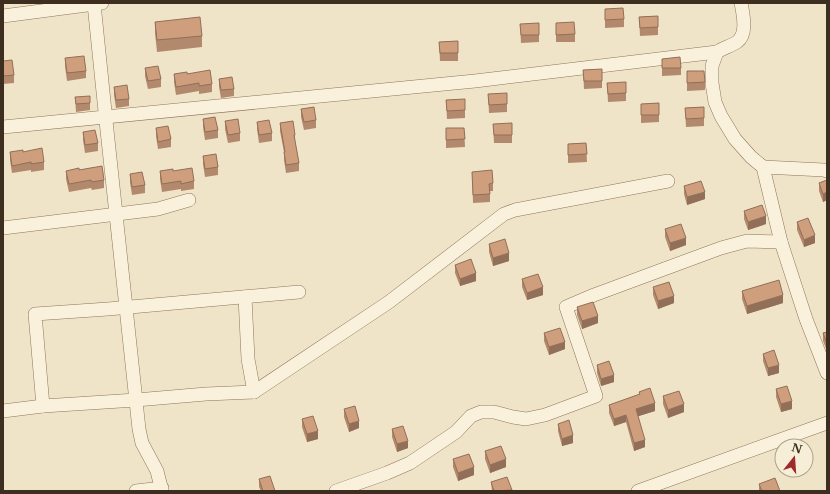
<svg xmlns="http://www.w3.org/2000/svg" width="830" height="494" font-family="'Libre Baskerville',serif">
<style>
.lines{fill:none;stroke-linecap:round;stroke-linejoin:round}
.minor-casing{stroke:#8d765c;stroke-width:14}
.minor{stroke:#faf1dc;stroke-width:13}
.wall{fill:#b2896c}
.shaded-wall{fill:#916f58}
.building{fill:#cf9f7d;stroke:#916f58}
</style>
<rect width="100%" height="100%" fill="#f0e4c8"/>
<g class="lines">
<g class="minor-casing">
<g id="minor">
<path d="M94,4L106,121L139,429L142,443L157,471L162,491"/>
<path d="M3,16L102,3"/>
<path d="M717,52L712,66V83L715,102L721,116L735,139L751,157L763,167L781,242L806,319L827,373"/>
<path d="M3,127L475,81L717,52C723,48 731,46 737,42C748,34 743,14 741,3"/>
<path d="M763,167L824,170L827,171"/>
<path d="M3,228L158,209L189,200"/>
<path d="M245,297L248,359L254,392"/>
<path d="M43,406L35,314L108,309L299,292"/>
<path d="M3,411L43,406L136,400L206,394L254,392L389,302L504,214L515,210L668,181"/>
<path d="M136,491L162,488"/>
<path d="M336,491L387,473L410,463L456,432L471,416L481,412H494L513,417L526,419L545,415L596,396L566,307L594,295L721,248L747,241L781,242"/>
<path d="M638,491L827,423"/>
</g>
</g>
<use href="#minor" class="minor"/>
</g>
<g class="wall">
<path d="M605,9L624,19V27L605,28Z"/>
<path d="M658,16V35L640,36L639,17Z"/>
<path d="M155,22L202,36V47L157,52L155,33Z"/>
<path d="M556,23L575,34V42H556Z"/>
<path d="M520,24L539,35V42L521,43Z"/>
<path d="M458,41V61H440L439,42Z"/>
<path d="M65,58L86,71V78L67,81L65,66Z"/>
<path d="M662,59L681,68V75L662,76Z"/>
<path d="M3,61L14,75V83L3,84Z"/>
<path d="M145,68L161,79V87L148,89L145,76Z"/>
<path d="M583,70L602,81V88L584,89Z"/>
<path d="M687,71L705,82V90L687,91Z"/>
<path d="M174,74H187L212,84V92L199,94V91L176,95L174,82Z"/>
<path d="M219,79L234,89V96L221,98L219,87Z"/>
<path d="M607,83L626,93V101L608,102Z"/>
<path d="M114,87L129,99V106L116,108L114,95Z"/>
<path d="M488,94L507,104V112L489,113Z"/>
<path d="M75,97L90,103V110L76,112Z"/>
<path d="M446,100L465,110V118L447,119Z"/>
<path d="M659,103V122L641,123V104Z"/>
<path d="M704,107V126L686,127L685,108Z"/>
<path d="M301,109L316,120V128L304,130L301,117Z"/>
<path d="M203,119L218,130V138L205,140L203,127Z"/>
<path d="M225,121L240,133V141L228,143L225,129Z"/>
<path d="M257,122L272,133V141L259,143L257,129Z"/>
<path d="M280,123L295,135V142L299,163V171L286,173L284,160V152L280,131Z"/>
<path d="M493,124L512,135V143H494Z"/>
<path d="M156,128L171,139V147L158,149L156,136Z"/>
<path d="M446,128H464L465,147L446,148Z"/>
<path d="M83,132L98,143V151L85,153L83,140Z"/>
<path d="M586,143L587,162L568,163V144Z"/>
<path d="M10,152H23L44,162V170L31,172V170L12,173L10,160Z"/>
<path d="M203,156L218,167V175L205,177L203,164Z"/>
<path d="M79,170L104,180V188L92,190L91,188L69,192L66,179V171Z"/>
<path d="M160,171H173L194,181V189L181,191V189L162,192L160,179Z"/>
<path d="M472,172L493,183V191H490V202L473,203Z"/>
<path d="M130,174L145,185V193L132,195L130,182Z"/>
<path d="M827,180V200L823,202L819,191V183Z"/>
<path d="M684,186L705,199L687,205L684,194Z"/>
<path d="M744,211L766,224L748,230L744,219Z"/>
<path d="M797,222L815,243L804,247L797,230Z"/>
<path d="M665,229L686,245L670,251L665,237Z"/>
<path d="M489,244L509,261L493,266L489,252Z"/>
<path d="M455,265L476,281L460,286L455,273Z"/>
<path d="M522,279L543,295L527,300L522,287Z"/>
<path d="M653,287L674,303L658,309L653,295Z"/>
<path d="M742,291L783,303L747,314L742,299Z"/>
<path d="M577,307L598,323L582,329L577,315Z"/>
<path d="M827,332V351L823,341V333Z"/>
<path d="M544,333L565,349L549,355L544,341Z"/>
<path d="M763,354L779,373L768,376L763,361Z"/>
<path d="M597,365L614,382L601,386L597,373Z"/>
<path d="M776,389L792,409L781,412L776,397Z"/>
<path d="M639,392L655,411L638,416L645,447L634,451L626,422L614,426L609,413V405L639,395Z"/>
<path d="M663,396L684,412L668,418L663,404Z"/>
<path d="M344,409L359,428L349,432L344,417Z"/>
<path d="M302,419L318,439L307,442L302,427Z"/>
<path d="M558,424L573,443L562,446L558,431Z"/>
<path d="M392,429L408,448L397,452L392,437Z"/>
<path d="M485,451L506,467L490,473L485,459Z"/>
<path d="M453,459L474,475L458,481L453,467Z"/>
<path d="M259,479L275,491H261L259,487Z"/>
<path d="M491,482L512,491H492Z"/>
<path d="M759,484L780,491H759Z"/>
</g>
<g class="shaded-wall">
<path d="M705,192V199L687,205V197Z"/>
<path d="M827,192V200L823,202V194Z"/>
<path d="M766,216V224L748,230V222Z"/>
<path d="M815,235V243L804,247V240Z"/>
<path d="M686,238V245L670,251V243Z"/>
<path d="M509,253V261L493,266V258Z"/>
<path d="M476,273V281L460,286V279Z"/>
<path d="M543,287V295L527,300V293Z"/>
<path d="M783,295V303L747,314V306Z"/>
<path d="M674,296V303L658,309V301Z"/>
<path d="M598,316V323L582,329V321Z"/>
<path d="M565,342V349L549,355V347Z"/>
<path d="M779,365V373L768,376V368Z"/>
<path d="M614,375V382L601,386V379Z"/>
<path d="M792,401V409L781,412V404Z"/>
<path d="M655,403V411L636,417V409Z"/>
<path d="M684,404V412L668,418V410Z"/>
<path d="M626,415V422L614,426V419Z"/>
<path d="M359,421V428L349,432V424Z"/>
<path d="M318,431V439L307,442V434Z"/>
<path d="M573,435V443L562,446V439Z"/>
<path d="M645,440V447L634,451V443Z"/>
<path d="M408,441V448L397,452V444Z"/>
<path d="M506,459V467L490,473V465Z"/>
<path d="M474,467V475L458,481V473Z"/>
</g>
<g class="building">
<path d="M623,8L624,19L605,20V9Z"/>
<path d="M658,16V27L640,28L639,17Z"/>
<path d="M200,17L202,36L157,40L155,22Z"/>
<path d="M574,22L575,34L556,35V23Z"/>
<path d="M539,23V35H521L520,24Z"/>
<path d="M458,41V53H440L439,42Z"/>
<path d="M84,56L86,71L67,73L65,58Z"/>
<path d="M680,57L681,68H662V59Z"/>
<path d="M12,60L14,75L3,76V61Z"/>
<path d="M158,66L161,79L148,81L145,68Z"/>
<path d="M602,69V81H584L583,70Z"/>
<path d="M210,70L212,84L199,86V83L176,87L174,74L187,72V74Z"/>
<path d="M687,71H704L705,82L687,83Z"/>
<path d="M232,77L234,89L221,90L219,79Z"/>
<path d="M626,82V93L608,94L607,83Z"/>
<path d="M127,85L129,99L116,100L114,87Z"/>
<path d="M507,93V104L489,105L488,94Z"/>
<path d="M90,96V103L76,104L75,97Z"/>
<path d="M465,99V110L447,111L446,100Z"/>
<path d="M659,103V115H641V104Z"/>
<path d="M314,107L316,120L304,122L301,109Z"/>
<path d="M704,107V118L686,119L685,108Z"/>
<path d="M215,117L218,130L205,132L203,119Z"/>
<path d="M238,119L240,133L228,135L225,121Z"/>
<path d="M269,120L272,133L259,135L257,122Z"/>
<path d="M293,121L295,135H294L299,163L286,165L284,152H285L280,123Z"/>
<path d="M512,123V135H494L493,124Z"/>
<path d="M168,126L171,139L158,142L156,128Z"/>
<path d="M446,128H464L465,139L446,140Z"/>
<path d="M95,130L98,143L85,145L83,132Z"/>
<path d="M586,143L587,154L568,155V144Z"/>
<path d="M42,148L44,162L31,164V162L12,166L10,152L23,150V152Z"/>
<path d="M216,154L218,167L205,169L203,156Z"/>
<path d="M102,166L104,180L92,182L91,180L69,184L66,171L79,168V170Z"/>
<path d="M192,168L194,181L181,184V181L162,184L160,171L173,169V171Z"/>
<path d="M492,170L493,183L489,184L490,194L473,195L472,172Z"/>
<path d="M142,172L145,185L132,187L130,174Z"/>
<path d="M827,180V192L823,194L819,183Z"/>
<path d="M701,181L705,192L687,197L684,186Z"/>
<path d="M762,205L766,216L748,222L744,211Z"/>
<path d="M808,218L815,235L804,240L797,222Z"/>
<path d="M681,224L686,238L670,243L665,229Z"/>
<path d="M505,239L509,253L493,258L489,244Z"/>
<path d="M471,259L476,273L460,279L455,265Z"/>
<path d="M538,274L543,287L527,293L522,279Z"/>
<path d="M779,280L783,295L747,306L742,291Z"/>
<path d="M669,282L674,296L658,301L653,287Z"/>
<path d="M593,302L598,316L582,321L577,307Z"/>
<path d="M560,328L565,342L549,347L544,333Z"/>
<path d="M827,332V343L823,333Z"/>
<path d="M774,350L779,365L768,368L763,354Z"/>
<path d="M609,361L614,375L601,379L597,365Z"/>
<path d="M787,386L792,401L781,404L776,389Z"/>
<path d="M650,388L655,403L636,409L645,440L634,443L626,415L614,419L609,405L640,394L639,392Z"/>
<path d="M679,391L684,404L668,410L663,396Z"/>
<path d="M355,406L359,421L349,424L344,409Z"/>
<path d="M313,416L318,431L307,434L302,419Z"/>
<path d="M569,420L573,435L562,439L558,424Z"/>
<path d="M403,426L408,441L397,444L392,429Z"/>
<path d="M501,446L506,459L490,465L485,451Z"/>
<path d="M469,454L474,467L458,473L453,459Z"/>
<path d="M270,476L275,491H263L259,479Z"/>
<path d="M507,477L512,490L494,491L491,482Z"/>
<path d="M775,478L780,491H762L759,484Z"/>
</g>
<rect width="830" height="494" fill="none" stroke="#3d2e20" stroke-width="8"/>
<g transform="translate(794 458) rotate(17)"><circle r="19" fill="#f7eed8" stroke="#ada18e"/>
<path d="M0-3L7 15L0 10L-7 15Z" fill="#9e2a2b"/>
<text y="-6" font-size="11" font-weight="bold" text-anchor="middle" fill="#3d2e20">N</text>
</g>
</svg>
